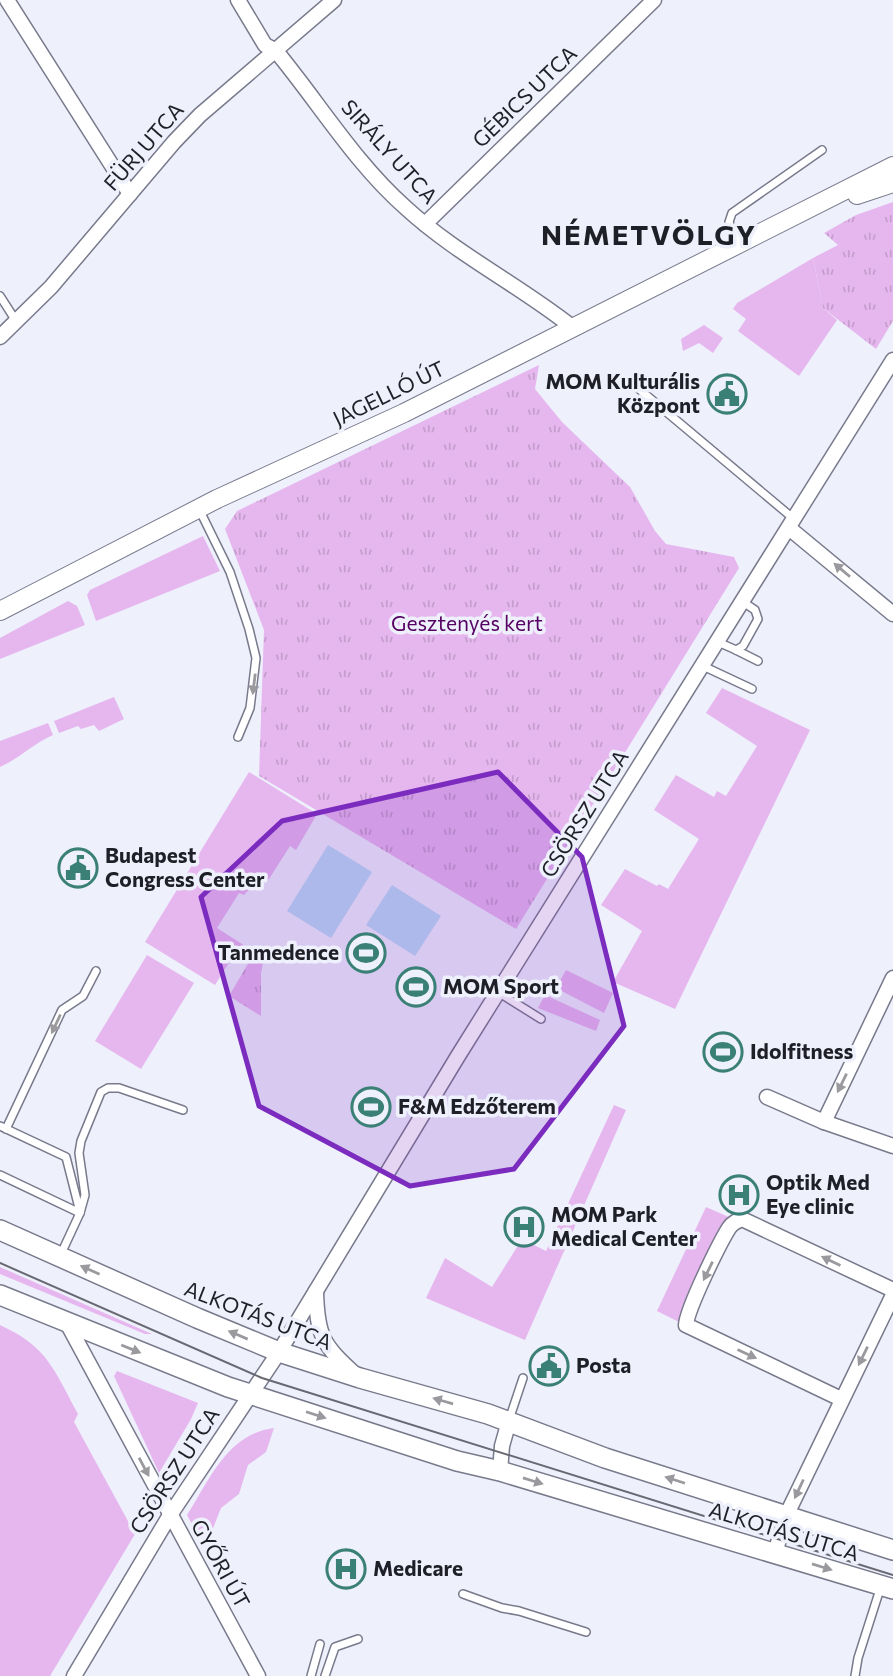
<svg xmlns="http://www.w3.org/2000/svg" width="893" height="1676" font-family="Commissioner,sans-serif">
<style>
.green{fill:#e6b7ef}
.park{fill:url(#park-tufts)}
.water{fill:#bbdcf7}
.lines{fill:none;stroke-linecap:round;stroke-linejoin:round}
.service-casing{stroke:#787a8c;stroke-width:10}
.minor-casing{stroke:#787a8c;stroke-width:17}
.tertiary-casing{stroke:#787a8c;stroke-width:20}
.secondary-casing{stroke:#787a8c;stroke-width:22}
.service{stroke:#fff;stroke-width:7}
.minor{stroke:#fff;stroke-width:14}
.tertiary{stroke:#fff;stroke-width:18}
.secondary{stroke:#fff;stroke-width:19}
.tram{stroke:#686972;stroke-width:2}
.oneway{fill:#9a9a9e}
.marked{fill:#7b2cbf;fill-opacity:0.2;stroke:#7b2cbf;stroke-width:5;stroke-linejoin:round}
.labels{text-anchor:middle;stroke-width:7;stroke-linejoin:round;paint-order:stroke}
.street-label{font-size:21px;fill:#1f1f27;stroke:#eef0fc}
.poi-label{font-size:21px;font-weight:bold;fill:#1f1f27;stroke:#eef0fc;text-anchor:start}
.park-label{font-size:21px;fill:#550062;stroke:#eef0fc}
.district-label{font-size:28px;font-weight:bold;letter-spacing:2px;fill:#1f1f27;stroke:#eef0fc}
</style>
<defs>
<pattern id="park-tufts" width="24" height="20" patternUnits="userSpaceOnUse" patternTransform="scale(1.75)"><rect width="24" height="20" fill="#e6b7ef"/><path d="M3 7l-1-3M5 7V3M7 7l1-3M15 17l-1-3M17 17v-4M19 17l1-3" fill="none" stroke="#c59dcd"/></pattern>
</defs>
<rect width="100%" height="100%" fill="#eef0fc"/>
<g class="green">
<path d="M813,258L823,308L837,320L799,376L738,331L746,319L733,309L737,303Z"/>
<path d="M704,325L723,338L713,353L699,343L683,351L681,339Z"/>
<path d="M203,536L220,571L96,621L87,595L90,590Z"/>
<path d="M68,601L77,606L85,625L0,659V638Z"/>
<path d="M722,688L810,730L675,1009L613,982L642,931L601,905L625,869L657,886L659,884L668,889L699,839L654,810L676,775L714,797L717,791L726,796L757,746L706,713Z"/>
<path d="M114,697L124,719L99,731L94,725L81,729L78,726L59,733L54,721Z"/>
<path d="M48,723L53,735C34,743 20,758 0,767V741Z"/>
<path d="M249,772L317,814L296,850L290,846L269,879L252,886L244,895L239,893L217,928L264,958L261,973L235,953L215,985L145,942Z"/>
<path d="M147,955L194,983L141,1069L95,1041Z"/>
<path d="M566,970L613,993L604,1013L556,988Z"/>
<path d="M545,995L600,1020L596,1031L538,1008Z"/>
<path d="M614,1105L626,1110L525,1340L426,1298L445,1258L492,1287L522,1239L546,1251Z"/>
<path d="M706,1207L731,1218L681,1323L657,1311Z"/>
<path d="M0,1267L152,1334H145L0,1274Z"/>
<path d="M0,1325C48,1347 54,1370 78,1414L74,1422L135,1534L50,1676H0Z"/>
<path d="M117,1371L198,1403L191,1419L159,1473L114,1376Z"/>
<path d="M274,1428L266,1452L248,1465L239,1494L221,1508L210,1536L202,1543L187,1515C210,1479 227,1434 274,1428Z"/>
</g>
<g class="park">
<path d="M893,202V321L876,349L823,308L813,258L838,245L824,233L856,215Z"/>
<path d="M539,365L535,389L562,422L630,487L655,531L666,544L734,557L739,568L516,929L259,776L264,630L225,529L237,511Z"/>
<path d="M249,962L261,973V1016L229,996Z"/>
</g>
<g class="water">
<path d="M328,845L372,872L331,938L287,911Z"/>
<path d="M392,885L441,916L415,956L366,925Z"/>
<path d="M360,936L383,951L372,969L349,954Z"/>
</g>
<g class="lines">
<g class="service-casing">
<g id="service">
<path d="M738,245L729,222L732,213L822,150"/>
<path d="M0,296L16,321"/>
<path d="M639,389L794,519"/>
<path d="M199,509L230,572L249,629L256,658L250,708L238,737"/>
<path d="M718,642L736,650L743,646L758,619L755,610L743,602"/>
<path d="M736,650L758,661"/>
<path d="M703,666L752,689"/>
<path d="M498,992L541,1019"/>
<path d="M0,1126L66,1157L80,1212"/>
<path d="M6,1129L62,1010L83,996L96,971"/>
<path d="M0,1175L80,1213"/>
<path d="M60,1256L80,1213L85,1195L79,1153L81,1141L101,1092L108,1088H119L183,1110"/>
<path d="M509,1420L523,1378"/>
<path d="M463,1594L502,1608L519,1611L586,1632"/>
<path d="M311,1676L320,1644"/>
<path d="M325,1676L335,1647L358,1639"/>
<path d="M855,1676L858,1658L881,1586"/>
</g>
</g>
<g class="minor-casing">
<g id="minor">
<path d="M7,0L130,194"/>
<path d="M238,0L265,45L276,51C319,103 355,163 406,208C456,254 519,285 572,327"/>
<path d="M425,224L654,0"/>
<path d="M0,337L51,287L174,142L200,115L334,0"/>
<path d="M789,528L893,614"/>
<path d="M767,1097L824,1122L893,1146"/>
<path d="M824,1122L893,978"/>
<path d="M316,1291C317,1337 323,1345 356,1375"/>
<path d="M67,1323L258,1676"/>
<path d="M841,1399L686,1325C687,1309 719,1244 729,1228C732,1223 737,1221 742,1219L893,1290"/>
<path d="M500,1471L502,1446L509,1421"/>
<path d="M775,1553L786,1516L893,1295"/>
<path d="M74,1676L170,1515L279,1352L458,1056L893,360"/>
</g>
</g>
<g class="tertiary-casing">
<g id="tertiary">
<path d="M857,195L893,183"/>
<path d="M0,611L217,499L404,413L893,166"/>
</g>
</g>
<g class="secondary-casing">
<g id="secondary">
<path d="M0,1230L197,1318L279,1352L360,1378L488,1414L605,1458L893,1550"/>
<path d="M0,1295L228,1387L457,1461L500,1471L893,1589"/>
</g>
</g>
<use href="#service" class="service"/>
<use href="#minor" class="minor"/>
<use href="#tertiary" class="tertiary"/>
<use href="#secondary" class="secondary"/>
<path class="tram" d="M0,1263L262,1378L893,1575"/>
</g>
<defs><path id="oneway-solid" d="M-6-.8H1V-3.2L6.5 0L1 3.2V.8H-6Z" transform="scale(1.75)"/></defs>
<g class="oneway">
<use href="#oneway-solid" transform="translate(842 570) rotate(-140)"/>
<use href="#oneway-solid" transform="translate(254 684) rotate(97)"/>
<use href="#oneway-solid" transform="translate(56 1024) rotate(115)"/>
<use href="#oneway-solid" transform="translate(842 1083) rotate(116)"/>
<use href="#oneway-solid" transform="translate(831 1261) rotate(-154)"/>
<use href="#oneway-solid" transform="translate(90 1270) rotate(-156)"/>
<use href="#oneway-solid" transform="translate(708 1271) rotate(116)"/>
<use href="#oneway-solid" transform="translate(238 1335) rotate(-157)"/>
<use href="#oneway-solid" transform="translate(131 1349) rotate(22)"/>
<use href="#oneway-solid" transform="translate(747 1354) rotate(25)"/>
<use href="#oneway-solid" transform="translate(863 1356) rotate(116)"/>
<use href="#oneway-solid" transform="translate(443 1401) rotate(-164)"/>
<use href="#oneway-solid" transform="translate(316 1415) rotate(18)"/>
<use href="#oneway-solid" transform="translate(144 1467) rotate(62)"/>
<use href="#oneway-solid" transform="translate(675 1480) rotate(-162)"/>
<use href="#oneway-solid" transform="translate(533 1481) rotate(17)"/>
<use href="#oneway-solid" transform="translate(799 1489) rotate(115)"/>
<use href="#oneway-solid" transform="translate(822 1567) rotate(17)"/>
</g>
<path class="marked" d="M498,772L582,857L624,1026L514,1169L410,1186L259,1106L201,897L282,821Z"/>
<defs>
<g id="civic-ring" transform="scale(2.0125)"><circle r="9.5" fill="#eef0fc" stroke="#3b8076" stroke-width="1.5"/><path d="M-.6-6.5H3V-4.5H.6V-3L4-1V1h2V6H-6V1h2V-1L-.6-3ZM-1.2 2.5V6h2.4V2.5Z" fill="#3b8076"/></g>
<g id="stadium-ring" transform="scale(2.0125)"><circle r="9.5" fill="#eef0fc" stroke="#3b8076" stroke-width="1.5"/><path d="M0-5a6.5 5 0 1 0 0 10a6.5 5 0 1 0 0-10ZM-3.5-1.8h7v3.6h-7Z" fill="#3b8076"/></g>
<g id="hospital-ring" transform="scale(2.0125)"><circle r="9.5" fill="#eef0fc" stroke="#3b8076" stroke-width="1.5"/><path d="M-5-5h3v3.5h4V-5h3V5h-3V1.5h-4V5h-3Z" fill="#3b8076"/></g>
</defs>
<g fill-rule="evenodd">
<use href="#civic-ring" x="727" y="394"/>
<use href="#civic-ring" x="78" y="868"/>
<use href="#stadium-ring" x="366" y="953"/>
<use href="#stadium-ring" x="416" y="987"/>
<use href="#stadium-ring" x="723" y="1052"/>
<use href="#stadium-ring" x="371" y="1107"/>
<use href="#hospital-ring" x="739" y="1195"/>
<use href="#hospital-ring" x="524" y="1227"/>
<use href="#civic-ring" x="549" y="1366"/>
<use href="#hospital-ring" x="346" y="1569"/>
</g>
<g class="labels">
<g class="street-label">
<text transform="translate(525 97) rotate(-44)" y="7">GÉBICS UTCA</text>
<text transform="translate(144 147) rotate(-49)" y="7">FÜRJ UTCA</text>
<text transform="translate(389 152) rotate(48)" y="7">SIRÁLY UTCA</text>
<text transform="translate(389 394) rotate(-26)" y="7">JAGELLÓ ÚT</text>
<text transform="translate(585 814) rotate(-58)" y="7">CSÖRSZ UTCA</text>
<text transform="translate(258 1316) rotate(21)" y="7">ALKOTÁS UTCA</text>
<text transform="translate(175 1471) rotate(-57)" y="7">CSÖRSZ UTCA</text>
<text transform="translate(784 1532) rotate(17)" y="7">ALKOTÁS UTCA</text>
<text transform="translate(220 1564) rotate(61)" y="7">GYŐRI ÚT</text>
</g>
<g class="poi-label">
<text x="700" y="389" text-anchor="end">MOM Kulturális<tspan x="700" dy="24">Központ</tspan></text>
<text x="105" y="863">Budapest<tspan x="105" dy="24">Congress Center</tspan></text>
<text x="339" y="960" text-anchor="end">Tanmedence</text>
<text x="443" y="994">MOM Sport</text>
<text x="750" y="1059">Idolfitness</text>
<text x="398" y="1114">F&amp;M Edzőterem</text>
<text x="766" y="1190">Optik Med<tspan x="766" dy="24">Eye clinic</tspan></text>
<text x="551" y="1222">MOM Park<tspan x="551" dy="24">Medical Center</tspan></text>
<text x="576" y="1373">Posta</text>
<text x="373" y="1576">Medicare</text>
</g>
<g class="park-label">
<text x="467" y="631">Gesztenyés kert</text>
</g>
<g class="district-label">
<text x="649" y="245">NÉMETVÖLGY</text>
</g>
</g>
</svg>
